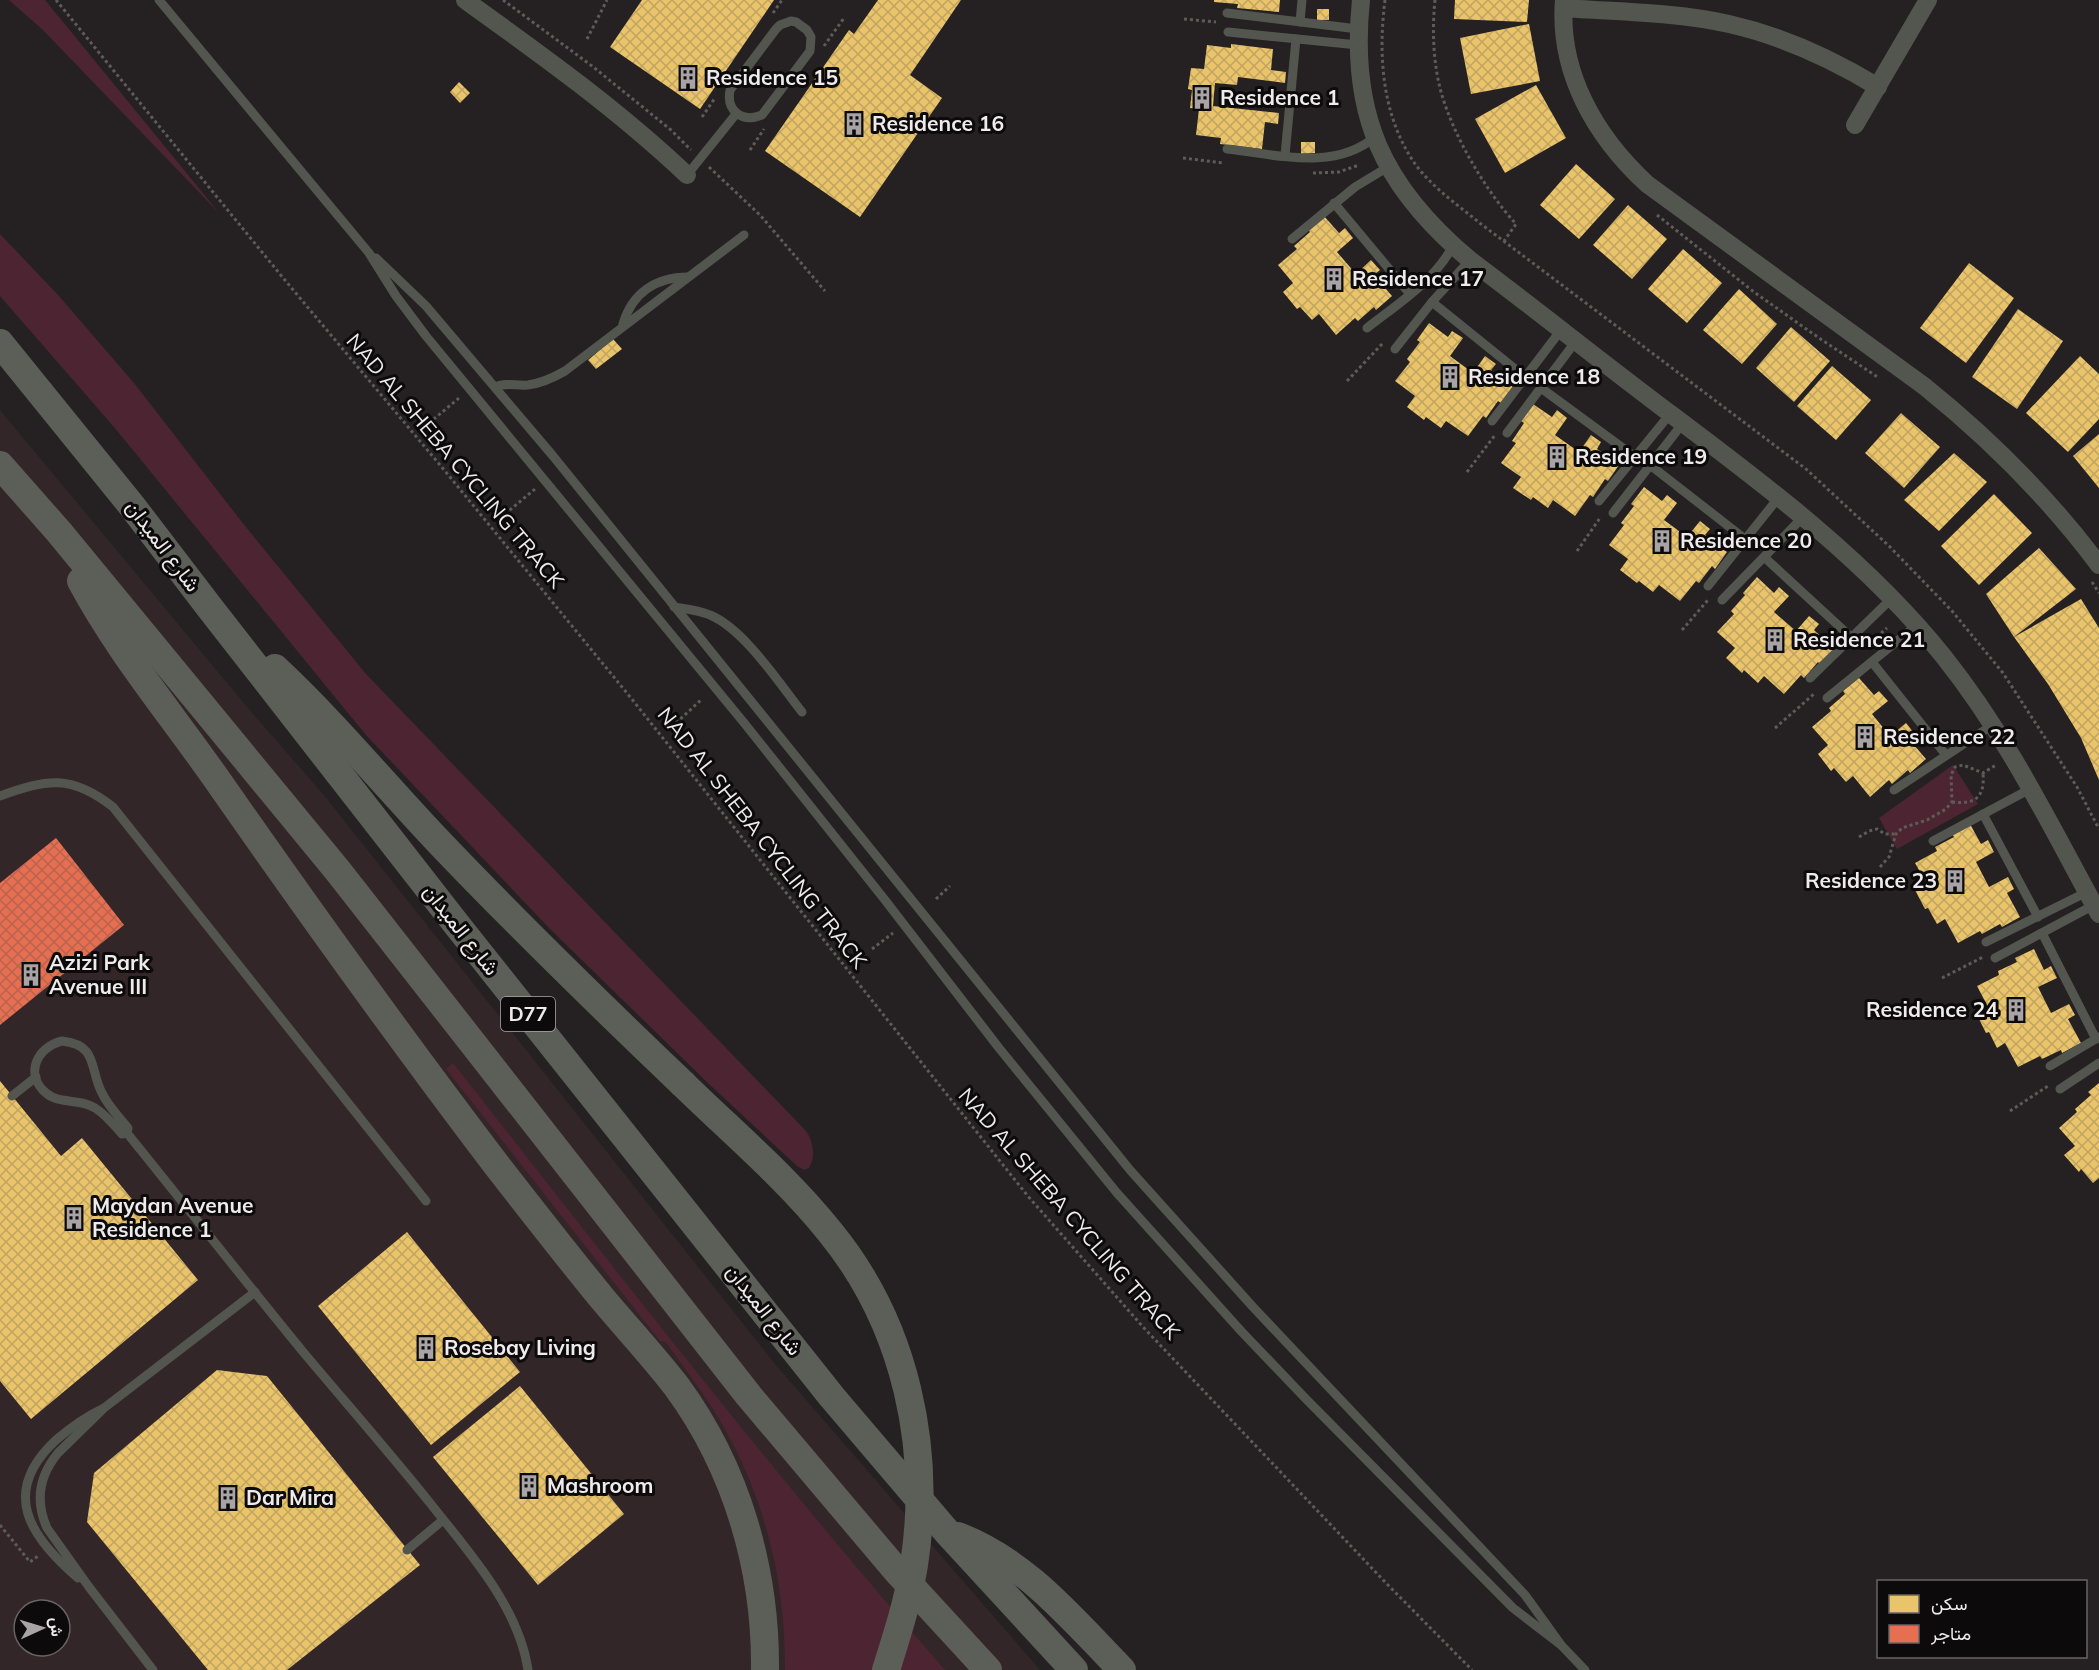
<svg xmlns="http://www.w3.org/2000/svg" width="2099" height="1670" font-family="Mulish,Vazirmatn,sans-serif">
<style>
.built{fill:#332629;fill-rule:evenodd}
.green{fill:#4d2532}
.homes{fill:url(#homes-cross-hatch)}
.shops{fill:url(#shops-cross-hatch)}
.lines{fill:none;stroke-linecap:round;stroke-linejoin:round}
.path{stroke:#5c5c59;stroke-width:3;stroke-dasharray:3 3;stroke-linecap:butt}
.lane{stroke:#53554f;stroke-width:9}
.street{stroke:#53554f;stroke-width:18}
.primary{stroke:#5c5e58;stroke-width:28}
.primary-bridge{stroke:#5c5e58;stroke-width:28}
.labels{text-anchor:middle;stroke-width:6;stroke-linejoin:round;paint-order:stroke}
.shield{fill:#0d0a0b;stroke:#aba7a8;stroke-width:1.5}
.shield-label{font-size:20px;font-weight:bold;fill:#efeaeb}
.poi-label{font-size:21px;font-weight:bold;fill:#efeaeb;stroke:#0d0a0b;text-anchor:start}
.street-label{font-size:21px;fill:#efeaeb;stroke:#0d0a0b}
</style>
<defs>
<pattern id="homes-cross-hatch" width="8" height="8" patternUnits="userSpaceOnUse" patternTransform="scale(1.5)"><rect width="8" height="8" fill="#e9c46a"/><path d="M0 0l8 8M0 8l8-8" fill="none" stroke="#c1a461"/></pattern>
<pattern id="shops-cross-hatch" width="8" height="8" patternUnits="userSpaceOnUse" patternTransform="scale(1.5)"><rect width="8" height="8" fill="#e76f51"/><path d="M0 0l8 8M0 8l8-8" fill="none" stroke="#b7634e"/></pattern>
</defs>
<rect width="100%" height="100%" fill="#252122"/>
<path class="built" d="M0,410L247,707L323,794L775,1364L1040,1670H0ZM24,1610H60V1646H24Z"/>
<g class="green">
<path d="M9,0H45L220,214L44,31Z"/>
<path d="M0,234L58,295L134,383L241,521L366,674L806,1131C813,1141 816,1156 809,1168L804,1170L797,1166L709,1084L549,928L366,735L114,427L0,296Z"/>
<path d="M1953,765L1978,804L1897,849L1879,818Z"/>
<path d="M453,1063C614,1268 773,1474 945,1670H785C786,1588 767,1505 727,1433C710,1401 687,1372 666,1342L660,1341L446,1069Z"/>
</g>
<g class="homes">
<path d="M642,0H774L700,109L610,47Z"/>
<path d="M878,0H961L910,75L942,98L860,217L765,151L849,30L854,34Z"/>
<path d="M1214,0H1280L1279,12L1237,8L1238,4L1214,2Z"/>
<path d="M1455,0H1529L1527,22L1454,19Z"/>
<rect x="1317" y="9" width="12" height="11"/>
<path d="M1529,24L1540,81L1471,94L1460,38Z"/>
<path d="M1231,44L1273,49L1271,70L1286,72L1285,83L1238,77L1237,85L1215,83L1213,106L1279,113L1278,124L1265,122L1262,149L1220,144L1221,138L1196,135L1199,109L1190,108L1192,90L1188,89L1191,68L1204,69L1207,45L1231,48Z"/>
<path d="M459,82L470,93L460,103L450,92Z"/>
<path d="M1536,85L1566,138L1505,173L1475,119Z"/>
<path d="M1301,142H1315V153L1301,154Z"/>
<path d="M1576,164L1615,199L1579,239L1540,205Z"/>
<path d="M1628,205L1667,239L1632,279L1593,245Z"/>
<path d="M1324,216L1339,233L1345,228L1353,238L1337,252L1356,274L1371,260L1380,270L1374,275L1392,296L1376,310L1374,307L1358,321L1355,318L1336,335L1319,314L1312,320L1300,307L1297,309L1283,292L1293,283L1278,265L1297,249L1294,246L1310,232L1308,229Z"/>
<path d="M1683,249L1722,283L1687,323L1648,289Z"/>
<path d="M1969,263L2014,298L1966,363L1920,328Z"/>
<path d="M1739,289L1777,324L1742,364L1703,330Z"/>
<path d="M2018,309L2063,341L2017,409L1972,377Z"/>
<path d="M1429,323L1448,337L1452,331L1463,338L1450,356L1473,373L1485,356L1496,364L1491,370L1513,387L1501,403L1498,401L1486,418L1483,416L1468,436L1446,421L1441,428L1426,417L1424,420L1407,407L1415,396L1395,381L1410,362L1407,359L1420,342L1417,340Z"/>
<path d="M1791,327L1830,361L1794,402L1756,368Z"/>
<path d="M613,339L622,349L596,369L588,360Z"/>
<path d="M2080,356L2099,374V419L2068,452L2026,413Z"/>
<path d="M1832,366L1871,400L1836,440L1797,406Z"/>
<path d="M1533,404L1552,417L1557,410L1567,418L1555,435L1579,452L1591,435L1601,442L1597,449L1619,465L1608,481L1605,479L1593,497L1590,495L1575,516L1553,500L1548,508L1533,497L1531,500L1513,488L1521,477L1501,463L1516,443L1512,441L1524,423L1521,421Z"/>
<path d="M1901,413L1940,447L1904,488L1865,453Z"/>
<path d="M2099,434V488L2073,456Z"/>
<path d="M1954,453L1987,482L1939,531L1904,500Z"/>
<path d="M1644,487L1662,501L1667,495L1677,503L1664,520L1687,537L1700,521L1710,529L1705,535L1727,552L1715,569L1712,566L1699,583L1696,581L1680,601L1659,585L1653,592L1639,581L1637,583L1620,570L1628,559L1609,545L1624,525L1621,523L1634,506L1631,504Z"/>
<path d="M1994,494L2032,533L1979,585L1941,546Z"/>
<path d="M2039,548L2076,589L2014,637L1986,594Z"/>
<path d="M1757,577L1774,593L1779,587L1789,596L1774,612L1796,631L1809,616L1819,624L1814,630L1834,649L1820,664L1818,662L1804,678L1801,675L1784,694L1764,676L1758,683L1744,670L1742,673L1726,658L1735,648L1717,632L1734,614L1731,611L1745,595L1743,593Z"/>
<path d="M2081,599L2099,628V780L2081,738L2048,684L2014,637Z"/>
<path d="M1859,678L1874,695L1879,691L1888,701L1872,714L1890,736L1906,723L1914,733L1908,738L1926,759L1910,773L1908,770L1892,784L1889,780L1870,797L1853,776L1846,782L1834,768L1831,771L1818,754L1828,745L1812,727L1831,711L1829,708L1845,694L1843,691Z"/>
<path d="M1970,824L1981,844L1988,840L1994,852L1976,862L1989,887L2008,877L2014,889L2007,893L2020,917L2002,927L2000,924L1982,934L1980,931L1958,943L1945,919L1937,924L1928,908L1925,909L1915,890L1927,884L1915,863L1937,851L1935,847L1954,837L1952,834Z"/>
<path d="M2034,949L2044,970L2051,966L2057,978L2038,987L2051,1013L2069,1004L2075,1015L2068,1019L2081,1043L2062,1053L2061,1050L2042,1059L2040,1056L2018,1067L2005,1043L1997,1048L1989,1032L1986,1033L1976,1013L1988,1007L1977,986L1999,975L1998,971L2017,962L2015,958Z"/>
<path d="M0,1081L61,1156L82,1138L198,1280L31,1419L0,1381Z"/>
<path d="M2099,1083V1178L2093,1183L2081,1169L2079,1172L2064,1155L2075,1146L2059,1128L2077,1112L2075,1109L2091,1095L2088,1092Z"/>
<path d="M407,1232L520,1372L431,1445L318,1306Z"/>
<path d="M217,1370L267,1376L420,1565L287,1670H208L87,1522L94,1473Z"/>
<path d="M520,1386L624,1514L538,1585L433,1457Z"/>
</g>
<path class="shops" d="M56,838L124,925L0,1025V883Z"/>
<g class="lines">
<g class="path">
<path d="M56,0L284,279L445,471L631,698L1027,1195L1143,1327L1386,1583L1472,1670"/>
<path d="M503,0L592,66L671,130L691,150"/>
<path d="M1385,0C1378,55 1382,114 1413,161C1430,186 1458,205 1481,224L1806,469L1889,546L1952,611L2003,673L2077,787L2099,829"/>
<path d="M1435,0C1432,30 1433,62 1441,92C1454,137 1485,190 1516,224L1504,241"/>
<path d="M773,13L782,0"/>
<path d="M1184,19L1216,22"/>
<path d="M587,39L607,0"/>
<path d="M824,46L844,18"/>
<path d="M702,117L715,98"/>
<path d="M750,150L764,129"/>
<path d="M1183,158L1223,163"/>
<path d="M709,167L760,215L825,291"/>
<path d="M1313,173L1339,172L1359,165"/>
<path d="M1657,215L1754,292L1819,338L1879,378"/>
<path d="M1347,381L1383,343"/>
<path d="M429,423L459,398"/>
<path d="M1467,472L1495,435"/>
<path d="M505,514L535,489"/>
<path d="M1577,551L1600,518"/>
<path d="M2092,582L2099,593"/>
<path d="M1682,630L1708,600"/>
<path d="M1872,641L1887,628"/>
<path d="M676,723L702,699"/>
<path d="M1775,728L1814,694"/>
<path d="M1952,802C1975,805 1985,797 1983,774"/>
<path d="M1859,837L1869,831L1877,829L1885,834H1896"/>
<path d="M1880,867L1889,857L1896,834L1902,828L1927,820L1946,809L1952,802L1951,775L1955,767L1963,765L1983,773L1996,765"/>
<path d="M936,899L950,886"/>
<path d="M872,949L893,933"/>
<path d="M1942,978L1983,957"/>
<path d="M2010,1111L2048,1086"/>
<path d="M0,1525L30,1562L38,1556"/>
</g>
<g class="lane">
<path d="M159,0L369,253L396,296L426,336L745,724L885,900L999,1048L1117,1193L1241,1331L1305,1398L1513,1608L1561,1645"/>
<path d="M1227,13L1358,29"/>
<path d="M791,21L796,22L807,30L811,37L810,51L762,115C742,123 726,111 730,90L776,29L780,25Z"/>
<path d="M1300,22L1302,0"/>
<path d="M1228,32L1358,45"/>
<path d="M1227,149C1276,154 1333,172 1375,137"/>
<path d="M1285,155L1296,39"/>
<path d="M687,175L736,114"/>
<path d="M1334,203L1410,294"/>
<path d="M1292,239L1355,187L1388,167"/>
<path d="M376,258L426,306L553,456L1130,1170L1253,1307L1525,1595L1561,1645L1585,1670"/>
<path d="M1432,302L1525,377"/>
<path d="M623,324C632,293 656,277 688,277"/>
<path d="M1367,328C1399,303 1433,282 1453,246"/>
<path d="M1395,349L1432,302L1470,260"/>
<path d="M495,387C505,382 517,386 528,385C542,383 553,378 565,371L744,235"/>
<path d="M1541,388L1635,457"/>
<path d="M1492,421L1561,330"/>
<path d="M1507,433L1576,341"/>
<path d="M1650,465L1745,539"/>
<path d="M1599,501L1670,414"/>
<path d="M1613,513L1683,423"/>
<path d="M1764,557L1852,638"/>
<path d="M1708,586L1779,497"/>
<path d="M1722,600L1803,517"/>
<path d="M674,607C686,609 699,610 710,615C744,629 779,683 802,712"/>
<path d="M1872,662L1946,755"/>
<path d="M1810,678L1892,598"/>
<path d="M1827,698L1917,625"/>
<path d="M1894,790L1994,724"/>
<path d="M0,796C47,779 71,774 113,807L426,1201"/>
<path d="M1983,814L2038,917"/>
<path d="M1933,841L2032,788"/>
<path d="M2042,933L2096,1039"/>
<path d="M1986,942L2087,892"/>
<path d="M1995,958L2094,905"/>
<path d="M62,1041C99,1045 89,1069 102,1093C108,1106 119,1117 128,1128L127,1133L122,1134C114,1125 105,1114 95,1108C80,1098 60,1105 46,1093C24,1074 37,1047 62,1041Z"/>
<path d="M2050,1066L2099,1037"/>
<path d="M2060,1089L2099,1063"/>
<path d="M12,1096L36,1077"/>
<path d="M127,1133C186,1206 244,1280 304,1353C346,1403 389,1452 430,1503C468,1551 519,1607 528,1670"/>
<path d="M407,1550L443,1520"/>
<path d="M78,1578C29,1536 0,1492 56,1440C70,1428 85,1417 102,1409"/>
<path d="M153,1670L89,1587L47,1528C35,1501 39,1476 58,1453L104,1408L255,1292"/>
</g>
<g class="street">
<path d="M465,0C543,56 617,109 687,175"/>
<path d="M1361,0C1349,115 1383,187 1470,260C1538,311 1604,364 1672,415C1768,487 1869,563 1944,657C2009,739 2049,823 2099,914"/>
<path d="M1564,0C1558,72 1595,136 1647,184L1924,386C1990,439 2048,497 2099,565"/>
<path d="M1564,8C1618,12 1676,12 1729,24C1782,36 1832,59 1878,87"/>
<path d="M1855,125L1928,0"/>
</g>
<g class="primary">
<path d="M0,343L132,506L210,608L457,925L832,1397L947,1532L1074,1670"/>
<path d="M0,465L59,532L338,871L749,1396L896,1570L988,1670"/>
<path d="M81,581C119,652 172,715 218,781C308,910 400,1038 495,1163C530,1208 565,1253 601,1297C626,1327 653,1356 677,1387C737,1469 766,1570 765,1670"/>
<path d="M275,668C333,722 383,783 437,840C517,924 599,1004 683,1084"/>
<path d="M958,1536C1026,1562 1072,1619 1122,1670"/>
</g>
<path class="primary-bridge" d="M683,1084C732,1132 787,1178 830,1232C906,1325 932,1448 914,1565C908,1601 897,1635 886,1670"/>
</g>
<defs>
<g id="building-bare" transform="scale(1.8)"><path d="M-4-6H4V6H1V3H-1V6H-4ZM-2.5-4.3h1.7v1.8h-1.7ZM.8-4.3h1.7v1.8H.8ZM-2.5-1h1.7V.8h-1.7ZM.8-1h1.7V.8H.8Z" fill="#a8a4a5" stroke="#0d0a0b" stroke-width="2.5" paint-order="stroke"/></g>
</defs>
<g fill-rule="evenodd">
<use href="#building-bare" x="688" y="78"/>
<use href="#building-bare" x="1202" y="98"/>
<use href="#building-bare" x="854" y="124"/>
<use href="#building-bare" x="1334" y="279"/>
<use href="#building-bare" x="1450" y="377"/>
<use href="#building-bare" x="1557" y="457"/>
<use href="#building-bare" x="1662" y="541"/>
<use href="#building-bare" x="1775" y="640"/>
<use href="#building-bare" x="1865" y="737"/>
<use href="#building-bare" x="1955" y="881"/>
<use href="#building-bare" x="31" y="975"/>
<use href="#building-bare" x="2016" y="1010"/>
<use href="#building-bare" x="74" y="1218"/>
<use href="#building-bare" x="426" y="1348"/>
<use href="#building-bare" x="529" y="1486"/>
<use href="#building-bare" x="228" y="1498"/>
</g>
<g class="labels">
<rect class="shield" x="501" y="997" width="54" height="34" rx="4.5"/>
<g class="shield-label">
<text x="528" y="1021">D77</text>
</g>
<g class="poi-label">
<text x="706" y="85">Residence 15</text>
<text x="1220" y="105">Residence 1</text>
<text x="872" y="131">Residence 16</text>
<text x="1352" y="286">Residence 17</text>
<text x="1468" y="384">Residence 18</text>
<text x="1575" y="464">Residence 19</text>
<text x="1680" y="548">Residence 20</text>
<text x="1793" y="647">Residence 21</text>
<text x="1883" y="744">Residence 22</text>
<text x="1937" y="888" text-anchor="end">Residence 23</text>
<text x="49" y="970">Azizi Park<tspan x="49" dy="24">Avenue III</tspan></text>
<text x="1998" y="1017" text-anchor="end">Residence 24</text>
<text x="92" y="1213">Maydan Avenue<tspan x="92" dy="24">Residence 1</tspan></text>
<text x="444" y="1355">Rosebay Living</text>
<text x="547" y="1493">Mashroom</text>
<text x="246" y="1505">Dar Mira</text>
</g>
<g class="street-label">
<text transform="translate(455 461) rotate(50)" y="7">NAD AL SHEBA CYCLING TRACK</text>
<text transform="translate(163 546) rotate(53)" y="7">شارع الميدان</text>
<text transform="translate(762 838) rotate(52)" y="7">NAD AL SHEBA CYCLING TRACK</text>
<text transform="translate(461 930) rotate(52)" y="7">شارع الميدان</text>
<text transform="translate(1069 1214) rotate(49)" y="7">NAD AL SHEBA CYCLING TRACK</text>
<text transform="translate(764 1310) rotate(52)" y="7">شارع الميدان</text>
</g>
</g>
<rect x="1877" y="1580" width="210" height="78" fill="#0d0a0b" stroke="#676465" stroke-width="1.5"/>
<rect x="1889" y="1595" width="30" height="18" fill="#e9c46a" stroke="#676465" stroke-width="1.5"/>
<text x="1931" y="1610" font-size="18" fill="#efeaeb">سكن</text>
<rect x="1889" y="1625" width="30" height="18" fill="#e76f51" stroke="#676465" stroke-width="1.5"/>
<text x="1931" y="1640" font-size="18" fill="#efeaeb">متاجر</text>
<g transform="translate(42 1628) rotate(86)"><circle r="28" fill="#0d0a0b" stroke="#676465" stroke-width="1.5"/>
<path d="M0-4.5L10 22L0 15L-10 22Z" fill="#a8a4a5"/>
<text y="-9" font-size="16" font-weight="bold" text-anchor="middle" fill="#efeaeb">ش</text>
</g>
</svg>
